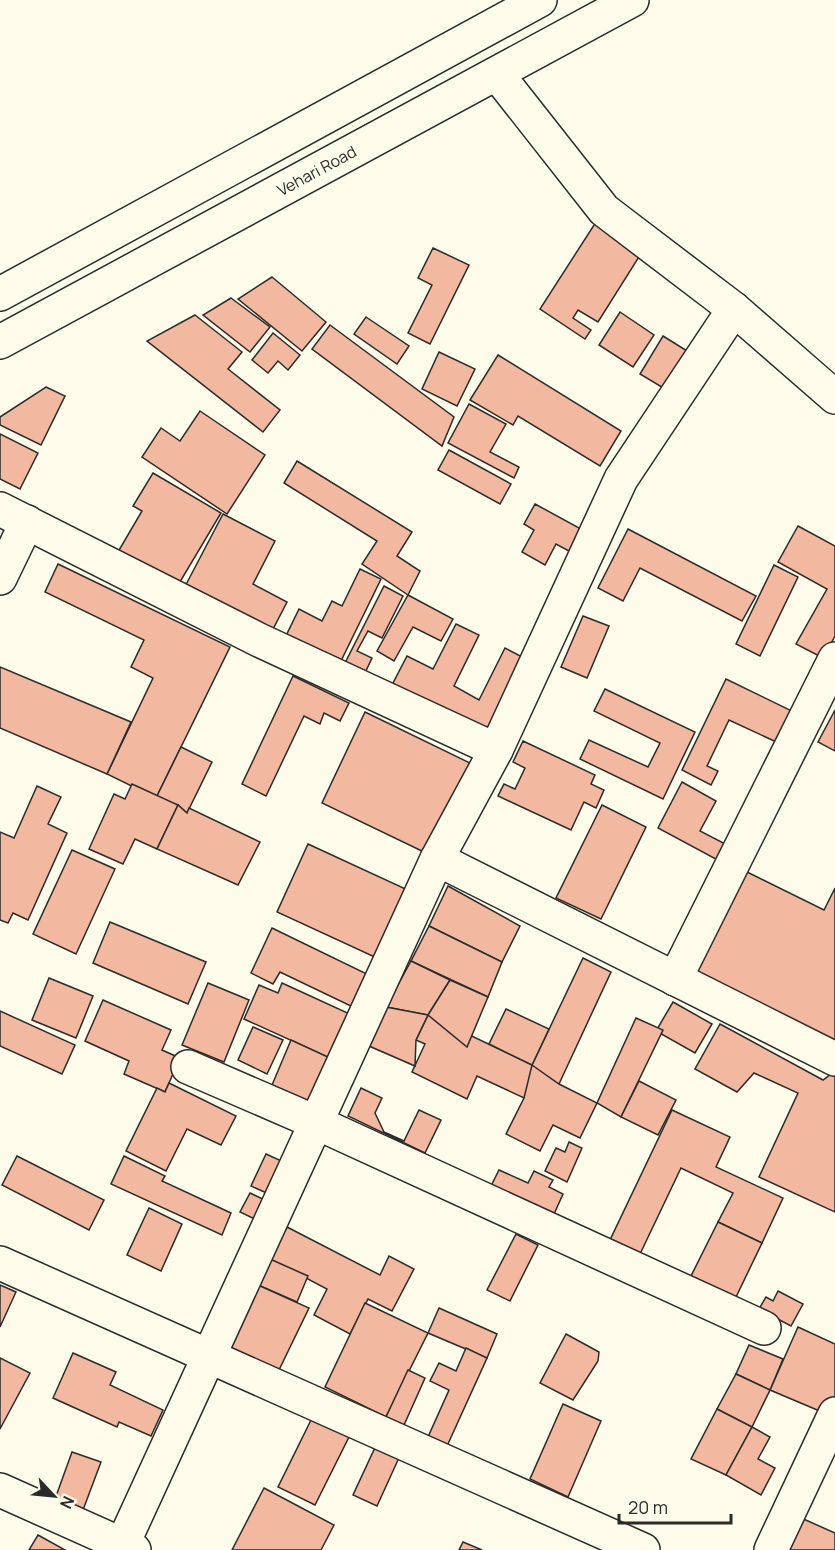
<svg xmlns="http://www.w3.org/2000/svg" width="835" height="1550" font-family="Manrope,sans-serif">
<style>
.building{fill:#f2b8a0;stroke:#2b2b2b;stroke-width:1.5}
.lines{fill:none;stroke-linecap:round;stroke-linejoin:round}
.minor-casing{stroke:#2b2b2b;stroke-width:36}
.major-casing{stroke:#2b2b2b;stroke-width:36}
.minor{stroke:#fdfbea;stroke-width:33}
.major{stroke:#fdfbea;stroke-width:33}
.labels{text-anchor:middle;stroke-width:4.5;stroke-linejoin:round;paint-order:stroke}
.street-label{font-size:16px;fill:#2b2b2b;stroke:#fdfbea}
</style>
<rect width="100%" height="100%" fill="#fdfbea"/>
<g class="building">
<path d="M596,222L642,252L598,322L578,310L573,318L591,330L585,339L540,309Z"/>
<path d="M433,248L469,265L430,344L408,333L432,285L418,278Z"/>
<path d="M272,277L326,322L302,351L238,299Z"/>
<path d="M231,298L270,327L250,352L203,315Z"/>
<path d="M620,312L654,335L633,367L599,345Z"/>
<path d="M195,315L242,352L228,369L280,410L263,432L147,341Z"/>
<path d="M366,317L409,346L397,364L354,334Z"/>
<path d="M330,325L454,417L442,446L312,349Z"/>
<path d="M273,333L300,355L288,370L278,361L268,373L252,360Z"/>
<path d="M663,336L692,354L670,392L640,374Z"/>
<path d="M439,352L475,369L457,406L422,389Z"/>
<path d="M498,355L621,431L600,466L518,416L513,425L470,400Z"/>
<path d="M46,387L65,396L41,445L0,425V417Z"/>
<path d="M469,404L506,424L490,452L519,467L514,478L448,443Z"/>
<path d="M200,411L265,455L227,514L142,457L161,428L180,441Z"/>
<path d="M0,434L38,453L20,489L0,479Z"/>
<path d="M449,450L511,484L500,504L438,470Z"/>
<path d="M297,461L412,532L397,556L420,571L408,595L362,564L377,541L284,483Z"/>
<path d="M153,473L221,513L174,592L115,557L142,511L133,506Z"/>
<path d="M535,504L592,535L580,557L556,544L545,565L522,552L534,530L524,524Z"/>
<path d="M223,514L275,541L253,584L287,602L272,631L181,594Z"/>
<path d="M798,526L835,546V636L823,658L796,644L827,589L778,562Z"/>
<path d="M628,529L756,596L742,621L640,568L623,601L598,588Z"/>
<path d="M58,564L230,647L156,798L107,774L153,678L131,667L144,640L45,592Z"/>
<path d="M774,565L798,577L760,656L736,644Z"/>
<path d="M360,569L381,579L338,667L284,640L299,609L322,621L332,601L342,606Z"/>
<path d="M384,586L403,596L382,638L368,631L357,651L372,658L363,677L343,667Z"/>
<path d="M408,595L453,619L441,641L413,627L394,661L377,651Z"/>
<path d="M583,616L609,626L587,678L561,667Z"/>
<path d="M456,624L479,635L454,686L479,700L505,648L530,661L491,737L391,687L407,656L433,669Z"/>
<path d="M0,667L131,722L107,774L0,728Z"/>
<path d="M293,676L349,703L340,721L324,713L320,724L304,716L266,796L242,784Z"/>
<path d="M726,679L800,715L785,746L729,720L707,766L718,771L711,785L682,770Z"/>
<path d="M605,689L695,732L663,799L580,759L589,740L648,767L660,743L594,711Z"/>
<path d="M835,710V751L818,742Z"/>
<path d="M365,712L472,764L428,854L322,803Z"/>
<path d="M523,741L595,775L591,784L604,790L596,808L584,802L571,830L498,796L504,784L515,789L525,768L513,762Z"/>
<path d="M181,747L212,762L187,813L178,805L156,798Z"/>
<path d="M682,782L716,801L700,831L733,848L725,864L658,828Z"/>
<path d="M132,784L178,805L157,849L135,839L123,864L89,849L114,794L125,799Z"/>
<path d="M37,786L61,797L48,824L67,833L28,920L13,913L8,923L0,920V832L14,838Z"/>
<path d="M178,805L187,813L189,808L260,842L238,885L157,849Z"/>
<path d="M602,805L646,827L601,919L556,898Z"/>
<path d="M308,844L410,891L379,959L277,912Z"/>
<path d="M72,850L115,869L76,954L33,934Z"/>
<path d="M743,870L824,910L835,888V1048L691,977Z"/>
<path d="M448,886L520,926L502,962L429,926Z"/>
<path d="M110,922L206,962L188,1004L93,963Z"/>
<path d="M429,926L502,962L488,997L411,961Z"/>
<path d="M272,928L371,976L355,1008L280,972L273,984L251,973Z"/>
<path d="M583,958L611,972L559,1084L524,1098L477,1076L467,1099L412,1072L425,1044L416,1040L428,1015L532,1065Z"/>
<path d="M411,961L450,980L428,1015L386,1007Z"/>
<path d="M49,978L93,996L76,1038L32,1020Z"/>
<path d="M450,980L488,997L467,1047L428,1015Z"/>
<path d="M208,983L249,1000L224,1062L182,1045Z"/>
<path d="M282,983L352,1015L332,1059L244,1019L259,985L278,993Z"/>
<path d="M103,1000L171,1030L162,1050L180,1058L165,1092L124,1074L129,1061L85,1041Z"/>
<path d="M673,1002L712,1024L695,1053L656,1031Z"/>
<path d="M386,1007L428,1015L416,1040L415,1066L369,1046Z"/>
<path d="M506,1009L549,1029L532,1065L489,1044Z"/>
<path d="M0,1011L75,1045L62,1074L0,1046Z"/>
<path d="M636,1018L663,1030L621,1117L597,1103Z"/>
<path d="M720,1024L823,1080L835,1071V1212L759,1177L798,1093L754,1073L737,1092L695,1069Z"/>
<path d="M253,1027L283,1040L267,1074L238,1060Z"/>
<path d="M291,1040L330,1058L311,1102L272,1085Z"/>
<path d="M532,1065L559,1084L597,1103L580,1138L553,1125L540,1151L506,1134L524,1098Z"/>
<path d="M639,1081L676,1100L658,1135L621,1117Z"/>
<path d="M169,1083L236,1116L221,1145L187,1129L166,1171L126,1151L157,1088L165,1092Z"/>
<path d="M361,1088L382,1098L375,1113L384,1132L404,1141L419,1110L441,1120L425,1153L348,1116Z"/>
<path d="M672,1110L730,1137L716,1167L783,1198L762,1243L718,1222L733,1193L681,1168L640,1254L610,1240Z"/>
<path d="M569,1142L582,1148L567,1182L545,1171L556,1148L565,1152Z"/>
<path d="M266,1154L286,1163L271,1195L251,1186Z"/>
<path d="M17,1156L104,1200L89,1230L2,1185Z"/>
<path d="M124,1156L165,1176L162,1181L231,1213L222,1235L111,1184Z"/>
<path d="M499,1170L528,1183L534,1171L553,1180L549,1187L563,1194L554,1214L491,1186Z"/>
<path d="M250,1193L271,1203L261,1222L240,1212Z"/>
<path d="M149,1208L182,1224L161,1271L127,1255Z"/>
<path d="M718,1222L762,1243L736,1297L691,1276Z"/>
<path d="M287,1227L380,1275L389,1256L414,1269L392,1311L368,1299L350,1334L314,1315L327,1289L270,1259Z"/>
<path d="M516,1234L538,1245L510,1301L487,1290Z"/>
<path d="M270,1259L308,1276L297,1302L258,1285Z"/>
<path d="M0,1285L16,1292L0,1327Z"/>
<path d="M258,1285L309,1308L278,1372L230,1348Z"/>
<path d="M778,1291L803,1304L791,1326L759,1309L766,1297L773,1301Z"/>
<path d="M365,1303L428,1333L386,1417L325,1387Z"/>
<path d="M439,1308L497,1334L487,1358L428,1333Z"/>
<path d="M798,1327L835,1344V1401L829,1415L770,1390Z"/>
<path d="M566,1334L599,1352L598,1361L573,1400L540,1383Z"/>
<path d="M749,1345L783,1359L770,1390L736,1374Z"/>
<path d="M466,1348L487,1358L447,1446L428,1437L449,1390L430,1381L439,1363L456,1371Z"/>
<path d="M73,1353L116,1372L110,1385L163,1410L151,1436L119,1422L117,1427L53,1398Z"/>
<path d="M0,1358L30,1373L0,1429Z"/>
<path d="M408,1370L425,1378L404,1425L386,1417Z"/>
<path d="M736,1374L770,1390L752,1427L717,1409Z"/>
<path d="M563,1404L601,1421L568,1497L530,1479Z"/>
<path d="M717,1409L752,1427L726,1475L691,1459Z"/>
<path d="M316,1410L353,1429L315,1505L278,1487Z"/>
<path d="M752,1427L770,1437L758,1459L775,1468L761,1495L726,1475Z"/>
<path d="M379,1439L403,1449L377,1506L353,1495Z"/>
<path d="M72,1452L101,1462L83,1510L55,1499Z"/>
<path d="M264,1488L334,1525L321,1550H232Z"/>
<path d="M799,1517L835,1533V1550H785Z"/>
<path d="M38,1535L65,1550H29Z"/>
<path d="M463,1542L482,1550H459Z"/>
</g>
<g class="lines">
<g class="minor-casing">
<g id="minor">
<path d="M497,74L604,210L734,309L835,397"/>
<path d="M0,509L259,640L496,750L621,479L734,309"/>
<path d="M0,578L27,522"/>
<path d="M437,859L835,1059"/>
<path d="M675,979L835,659"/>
<path d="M188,1067L315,1122L764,1328"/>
<path d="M0,1263L643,1550"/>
<path d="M0,1490L134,1550"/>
<path d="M120,1550L437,859L496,750"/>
<path d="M771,1550L835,1414"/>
</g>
</g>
<g class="major-casing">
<g id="major">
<path d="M0,294L540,0"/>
<path id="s1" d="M0,342L632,0"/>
</g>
</g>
<use href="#minor" class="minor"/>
<use href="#major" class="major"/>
</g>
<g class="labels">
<g class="street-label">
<text dy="6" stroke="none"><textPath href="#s1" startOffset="360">Vehari Road</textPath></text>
</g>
</g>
<g transform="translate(54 1496) rotate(116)" stroke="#fdfbea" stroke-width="4.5" paint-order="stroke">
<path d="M0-4.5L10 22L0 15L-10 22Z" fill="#2b2b2b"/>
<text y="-9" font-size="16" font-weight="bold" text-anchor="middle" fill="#2b2b2b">N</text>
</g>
<path d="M619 1514v9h112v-9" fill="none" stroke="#2b2b2b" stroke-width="3"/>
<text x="628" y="1514" font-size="18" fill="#2b2b2b" stroke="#fdfbea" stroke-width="4.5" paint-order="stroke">20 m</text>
</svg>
